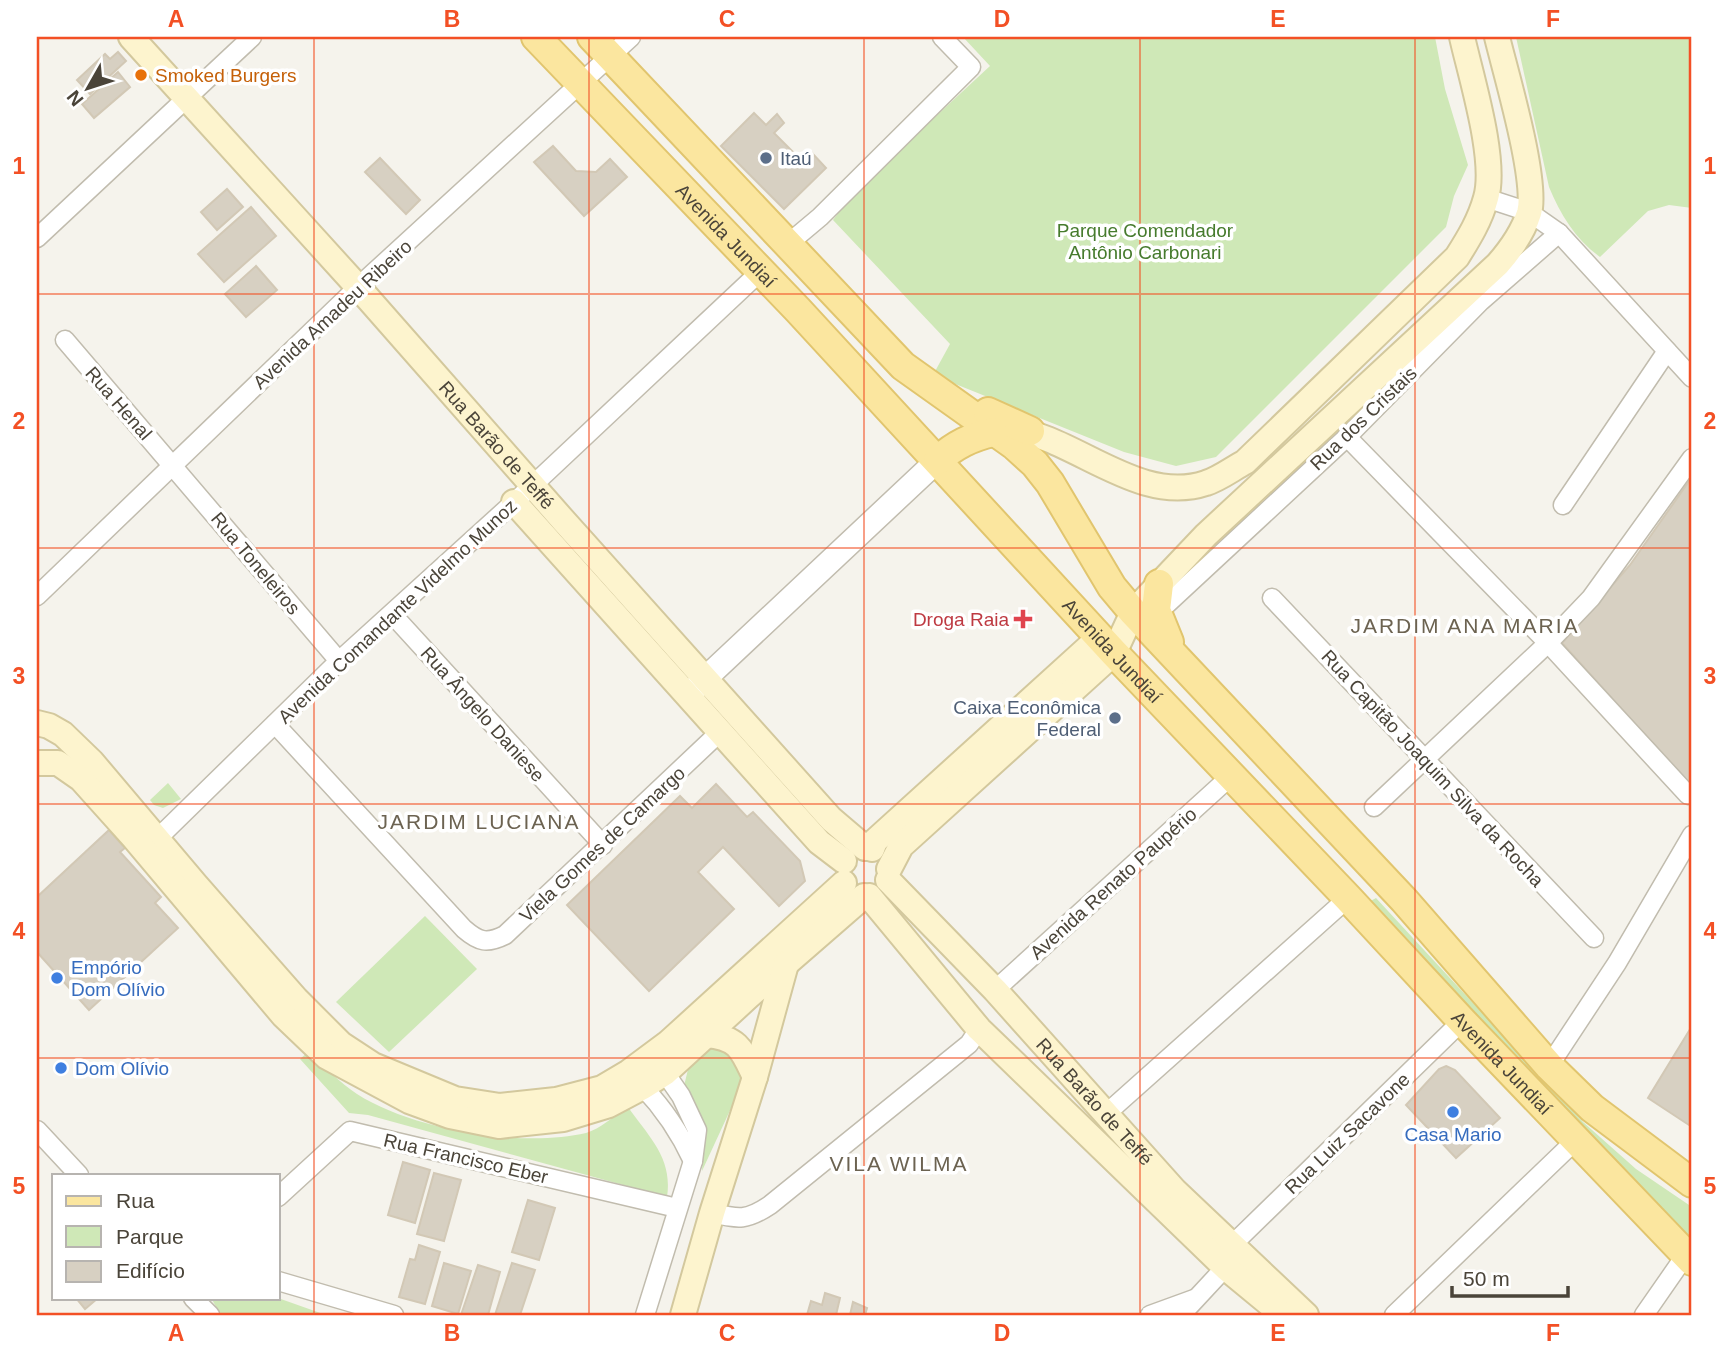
<svg xmlns="http://www.w3.org/2000/svg" width="1729" height="1352" font-family="Helvetica,sans-serif">
<style>
.green{fill:#cfe8b7}
.building{fill:#d7d0c2;stroke:#d2c8b5;stroke-width:2}
.lines{fill:none;stroke-linecap:round;stroke-linejoin:round}
.minor-casing{stroke:#c1bcae;stroke-width:21}
.tertiary-casing{stroke:#c1bcae;stroke-width:26}
.secondary-casing{stroke:#d3c89d;stroke-width:28}
.primary-casing{stroke:#e1c56e;stroke-width:32}
.minor{stroke:#fff;stroke-width:18}
.tertiary{stroke:#fff;stroke-width:23}
.secondary{stroke:#fdf4ce;stroke-width:24}
.primary{stroke:#fbe69f;stroke-width:28}
.grid{fill:none;stroke:#f35025;stroke-width:2;stroke-opacity:0.55}
.food-dot{fill:#e8710a;stroke:#fff;stroke-width:2.5}
.service-dot{fill:#5c6f8a;stroke:#fff;stroke-width:2.5}
.health-dot{fill:#e0444e;stroke:#fff;stroke-width:2.5}
.shop-dot{fill:#3f7fe0;stroke:#fff;stroke-width:2.5}
.labels{text-anchor:middle;stroke-width:7;stroke-linejoin:round;paint-order:stroke}
.food-label{font-size:19px;fill:#c56008;stroke:#fff;text-anchor:start}
.service-label{font-size:19px;fill:#4e5e75;stroke:#fff;text-anchor:start}
.park-label{font-size:19px;fill:#467b2d;stroke:#fff}
.street-label{font-size:19px;fill:#4a4439;stroke:#fff}
.health-label{font-size:19px;fill:#be3a42;stroke:#fff;text-anchor:end}
.shop-label{font-size:19px;fill:#366cbe;stroke:#fff;text-anchor:start}
.neighbourhood-label{font-size:21px;letter-spacing:2px;fill:#6c6351;stroke:#fff}
.neatline{fill:none;stroke:#f35025;stroke-width:2.5}
.grid-label{font-size:23px;text-anchor:middle;font-weight:bold;fill:#f35025}
</style>
<rect width="100%" height="100%" fill="#f5f3ec"/>
<g class="green">
<path d="M963,37H1435L1445,89L1468,165L1454,196L1446,227L1216,457L1176,466L1124,452L933,375L950,344L833,220L853,193L990,66Z"/>
<path d="M1516,37H1692V208L1669,205L1648,211L1600,257C1576,240 1560,214 1549,187Z"/>
<path d="M168,783L181,799L163,808L154,805L150,800Z"/>
<path d="M1376,898L1583,1122L1636,1169L1692,1207V1251L1367,903Z"/>
<path d="M425,916L477,969L389,1052L336,1002Z"/>
<path d="M714,1044L746,1066L739,1091L702,1171C705,1132 704,1120 684,1086L690,1061Z"/>
<path d="M308,1052C324,1066 340,1083 357,1094C413,1130 522,1148 586,1133C600,1129 615,1115 628,1107C649,1137 673,1158 667,1197L368,1115L349,1113L300,1059Z"/>
<path d="M211,1298H278L326,1315H221Z"/>
</g>
<g class="building">
<path d="M118,52L126,61L90,94L77,80L105,54L110,59Z"/>
<path d="M118,72L130,87L94,118L82,104Z"/>
<path d="M754,113L766,125L777,114L784,123L774,133L803,162L812,153L826,168L784,209L721,146Z"/>
<path d="M553,146L576,171L596,172L610,159L627,177L584,216L534,162Z"/>
<path d="M380,158L420,200L406,214L365,172Z"/>
<path d="M227,189L243,207L217,230L201,212Z"/>
<path d="M251,207L276,236L224,282L198,254Z"/>
<path d="M256,266L277,290L246,317L225,294Z"/>
<path d="M1692,477V787L1562,643L1630,565Z"/>
<path d="M716,784L747,817L753,812L800,861L805,881L779,906L723,847L698,872L734,909L649,991L567,905L680,796L692,808Z"/>
<path d="M109,830L125,848L120,852L161,897L155,903L178,928L89,1010L37,952V897Z"/>
<path d="M1692,1026V1127L1648,1098Z"/>
<path d="M1446,1066L1455,1070L1500,1118L1456,1158L1406,1105L1439,1069Z"/>
<path d="M403,1162L430,1170L415,1223L388,1215Z"/>
<path d="M434,1173L461,1180L444,1241L417,1234Z"/>
<path d="M528,1200L555,1208L539,1260L512,1252Z"/>
<path d="M419,1245L440,1252L425,1304L399,1297L410,1259L415,1260Z"/>
<path d="M444,1263L471,1271L458,1314L432,1306Z"/>
<path d="M512,1263L535,1270L520,1315H495Z"/>
<path d="M478,1265L500,1272L488,1315H461Z"/>
<path d="M825,1293L840,1298L836,1315H807L811,1301L822,1305Z"/>
<path d="M76,1298H98L85,1309Z"/>
<path d="M853,1302L867,1308L865,1315H850Z"/>
</g>
<g class="lines">
<g class="minor-casing">
<g id="minor">
<path d="M1486,198L1529,212L1559,233L1692,378"/>
<path d="M37,238L252,37"/>
<path d="M789,243L820,217L971,67L942,37"/>
<path d="M65,340L339,661"/>
<path d="M1347,437L1548,643L1688,795"/>
<path d="M1563,505L1667,351"/>
<path d="M37,596L358,287L631,37"/>
<path d="M1272,598L1594,938"/>
<path d="M1167,604L1347,437L1481,301L1559,233"/>
<path d="M392,614L603,845"/>
<path d="M275,724L464,929C479,942 487,944 505,935L721,731"/>
<path d="M1374,807L1548,643L1591,598L1692,458"/>
<path d="M158,838L339,661L533,485L761,271"/>
<path d="M995,990L1231,776"/>
<path d="M1549,1066L1617,963L1692,835"/>
<path d="M643,1087C664,1109 680,1133 693,1161"/>
<path d="M1107,1113L1348,898"/>
<path d="M37,1130L79,1175"/>
<path d="M278,1197L350,1131L677,1208"/>
<path d="M712,1213C739,1219 746,1221 770,1205L969,1044L979,1029"/>
<path d="M1233,1244L1462,1021"/>
<path d="M278,1281L394,1315"/>
<path d="M193,1298L210,1315"/>
<path d="M645,1315L693,1161L697,1130L681,1096L665,1073"/>
<path d="M1150,1315L1194,1299"/>
<path d="M1181,1315L1233,1259"/>
<path d="M1394,1315L1575,1141"/>
<path d="M1644,1315L1685,1256"/>
</g>
</g>
<g class="tertiary-casing">
<path id="tertiary" d="M693,690L938,460"/>
</g>
<g class="secondary-casing">
<g id="secondary">
<path id="s1" d="M131,37L358,287L563,520L831,819L865,848"/>
<path d="M1010,429C1074,436 1138,506 1206,483C1219,479 1232,469 1245,462L1457,257C1469,238 1480,220 1486,198C1497,160 1471,77 1462,37"/>
<path d="M514,502L819,842L844,861"/>
<path d="M37,723L49,726L63,734L92,762L196,885L296,999L341,1044L373,1065L455,1099L500,1106L556,1100L602,1088L629,1072L668,1043L844,883"/>
<path d="M37,763H58L81,779L134,838L283,1015L327,1057L409,1101L450,1116L499,1126L563,1119L609,1105L643,1087L665,1073L749,996L864,896"/>
<path d="M872,849L875,841L1100,637"/>
<path d="M889,869L901,846L1114,653L1133,612L1206,535L1498,264C1511,249 1523,232 1529,213C1538,181 1506,74 1497,37"/>
<path id="s2" d="M888,880L995,990L1175,1191L1306,1315"/>
<path d="M869,896L979,1029L1226,1268L1283,1315"/>
<path d="M707,1035C739,1038 742,1050 755,1077"/>
<path d="M683,1315L712,1213L755,1077L786,964"/>
</g>
</g>
<g class="primary-casing">
<g id="primary">
<path id="s3" d="M536,37L798,310L1114,653L1348,898L1462,1021L1692,1261"/>
<path d="M592,37L903,366L1014,445L1035,464L1050,483L1112,587L1133,612L1404,900L1549,1066L1592,1108L1692,1183"/>
<path d="M988,412L1030,431"/>
<path d="M938,460C955,445 971,437 993,432"/>
<path d="M1159,584L1156,610L1169,642"/>
</g>
</g>
<use href="#minor" class="minor"/>
<use href="#tertiary" class="tertiary"/>
<use href="#secondary" class="secondary"/>
<use href="#primary" class="primary"/>
</g>
<path class="grid" d="M314,37V1315M589,37V1315M864,37V1315M1140,37V1315M1415,37V1315M37,294H1692M37,548H1692M37,804H1692M37,1058H1692"/>
<circle class="food-dot" cx="141" cy="75" r="7"/>
<g class="service-dot">
<circle cx="766" cy="158" r="7"/>
<circle cx="1115" cy="718" r="7"/>
</g>
<path class="health-dot" d="M1019.5 608.5h7v7h7v7h-7v7h-7v-7h-7v-7h7z"/>
<g class="shop-dot">
<circle cx="57" cy="978" r="7"/>
<circle cx="61" cy="1068" r="7"/>
<circle cx="1453" cy="1112" r="7"/>
</g>
<g class="labels">
<g class="food-label">
<text x="155" y="82">Smoked Burgers</text>
</g>
<g class="service-label">
<text x="780" y="165">Itaú</text>
<text x="1101" y="714" text-anchor="end">Caixa Econômica<tspan x="1101" dy="22">Federal</tspan></text>
</g>
<g class="park-label">
<text x="1145" y="237">Parque Comendador<tspan x="1145" dy="22">Antônio Carbonari</tspan></text>
</g>
<g class="street-label">
<text dy="7" stroke="none"><textPath href="#s3" startOffset="275">Avenida Jundiaí</textPath></text>
<text transform="translate(332 314) rotate(-43)" y="7">Avenida Amadeu Ribeiro</text>
<text transform="translate(119 403) rotate(49)" y="7">Rua Henal</text>
<text transform="translate(1363 418) rotate(-44)" y="7">Rua dos Cristais</text>
<text dy="7" stroke="none"><textPath href="#s1" startOffset="548">Rua Barão de Teffé</textPath></text>
<text transform="translate(256 563) rotate(50)" y="7">Rua Toneleiros</text>
<text transform="translate(397 611) rotate(-43)" y="7">Avenida Comandante Videlmo Munoz</text>
<text dy="7" stroke="none"><textPath href="#s3" startOffset="842">Avenida Jundiaí</textPath></text>
<text transform="translate(483 714) rotate(48)" y="7">Rua Ângelo Daniese</text>
<text transform="translate(1433 768) rotate(47)" y="7">Rua Capitão Joaquim Silva da Rocha</text>
<text transform="translate(602 844) rotate(-43)" y="7">Viela Gomes de Camargo</text>
<text transform="translate(1113 883) rotate(-42)" y="7">Avenida Renato Paupério</text>
<text dy="7" stroke="none"><textPath href="#s3" startOffset="1409">Avenida Jundiaí</textPath></text>
<text dy="7" stroke="none"><textPath href="#s2" startOffset="303">Rua Barão de Teffé</textPath></text>
<text transform="translate(1347 1133) rotate(-44)" y="7">Rua Luiz Sacavone</text>
<text transform="translate(466 1158) rotate(13)" y="7">Rua Francisco Eber</text>
</g>
<g class="health-label">
<text x="1009" y="626">Droga Raia</text>
</g>
<g class="shop-label">
<text x="71" y="974">Empório<tspan x="71" dy="22">Dom Olívio</tspan></text>
<text x="75" y="1075">Dom Olívio</text>
<text x="1453" y="1141" text-anchor="middle">Casa Mario</text>
</g>
<g class="neighbourhood-label">
<text x="1465" y="633">JARDIM ANA MARIA</text>
<text x="479" y="829">JARDIM LUCIANA</text>
<text x="899" y="1171">VILA WILMA</text>
</g>
</g>
<rect width="1729" height="1352" fill="none" stroke="#ffffff" stroke-width="77"/>
<rect x="52" y="1174" width="228" height="126" fill="#ffffff" stroke="#b7b4b0" stroke-width="2"/>
<rect x="66" y="1196" width="35" height="10" fill="#fbe69f" stroke="#b7b4b0" stroke-width="2"/>
<text x="116" y="1208" font-size="21" fill="#4a4439">Rua</text>
<rect x="66" y="1226" width="35" height="21" fill="#cfe8b7" stroke="#b7b4b0" stroke-width="2"/>
<text x="116" y="1244" font-size="21" fill="#4a4439">Parque</text>
<rect x="66" y="1261" width="35" height="21" fill="#d7d0c2" stroke="#b7b4b0" stroke-width="2"/>
<text x="116" y="1278" font-size="21" fill="#4a4439">Edifício</text>
<g transform="translate(88 88) rotate(231)" stroke="#ffffff" stroke-width="5" paint-order="stroke">
<path d="M0-5L12 26L0 18L-12 26Z" fill="#4a4439"/>
<text y="-10" font-size="19" font-weight="bold" text-anchor="middle" fill="#4a4439">N</text>
</g>
<path d="M1452 1286v10h116v-10" fill="none" stroke="#4a4439" stroke-width="3.5"/>
<text x="1463" y="1286" font-size="21" fill="#4a4439" stroke="#ffffff" stroke-width="5" paint-order="stroke">50 m</text>
<rect x="38" y="38" width="1652" height="1276" class="neatline"/>
<g class="grid-label">
<text x="176" y="27">A</text>
<text x="452" y="27">B</text>
<text x="727" y="27">C</text>
<text x="1002" y="27">D</text>
<text x="1278" y="27">E</text>
<text x="1553" y="27">F</text>
<text x="19" y="174">1</text>
<text x="1710" y="174">1</text>
<text x="19" y="429">2</text>
<text x="1710" y="429">2</text>
<text x="19" y="684">3</text>
<text x="1710" y="684">3</text>
<text x="19" y="939">4</text>
<text x="1710" y="939">4</text>
<text x="19" y="1194">5</text>
<text x="1710" y="1194">5</text>
<text x="176" y="1341">A</text>
<text x="452" y="1341">B</text>
<text x="727" y="1341">C</text>
<text x="1002" y="1341">D</text>
<text x="1278" y="1341">E</text>
<text x="1553" y="1341">F</text>
</g>
</svg>
